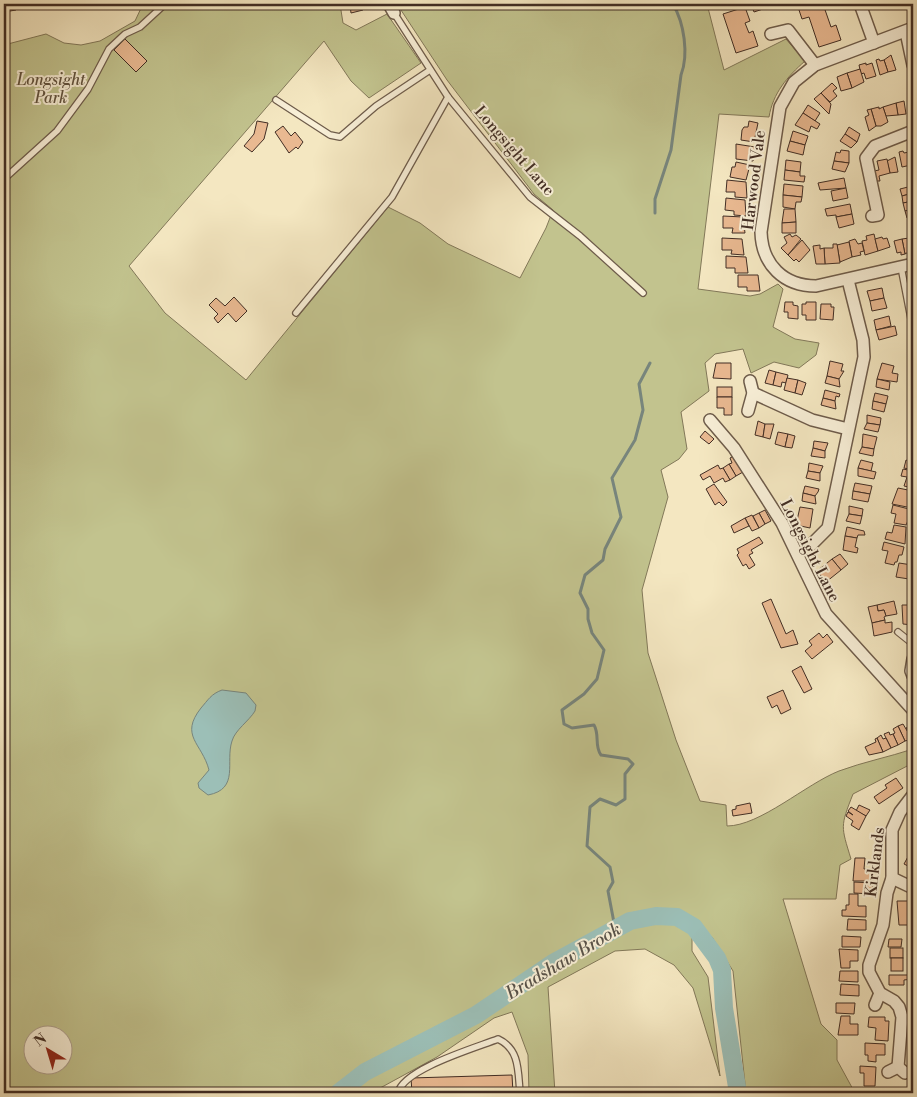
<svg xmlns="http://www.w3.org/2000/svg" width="917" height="1097" font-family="'Libre Bodoni',serif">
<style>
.green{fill:#c2c38e;stroke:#827859;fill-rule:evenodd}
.water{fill:#9cbfb7;stroke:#78857c}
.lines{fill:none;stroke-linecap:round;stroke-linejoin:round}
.stream{stroke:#78857c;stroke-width:3}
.river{stroke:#9cbfb7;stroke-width:18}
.building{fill:#e9b991;stroke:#412d24}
.lane-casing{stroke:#6e5c4b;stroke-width:8}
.street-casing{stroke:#6e5c4b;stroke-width:14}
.lane{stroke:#f8efd7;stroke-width:5.5}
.street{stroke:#f8efd7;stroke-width:11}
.labels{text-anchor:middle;stroke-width:4;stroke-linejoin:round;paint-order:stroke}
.park-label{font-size:16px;font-style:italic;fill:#61523e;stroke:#f8efd7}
.street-label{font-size:16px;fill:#412d24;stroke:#f8efd7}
.water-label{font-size:18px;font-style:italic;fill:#585249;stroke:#f8efd7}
</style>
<rect width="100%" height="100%" fill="#f4e7c1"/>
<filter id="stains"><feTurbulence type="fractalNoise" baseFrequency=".004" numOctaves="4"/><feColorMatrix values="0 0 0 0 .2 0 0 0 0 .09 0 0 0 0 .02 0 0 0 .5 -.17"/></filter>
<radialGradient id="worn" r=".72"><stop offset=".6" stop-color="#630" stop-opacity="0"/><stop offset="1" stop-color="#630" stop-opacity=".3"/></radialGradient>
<path class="green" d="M143,4H340L343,23L356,30L387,14L421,63L369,98L351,81L324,41L129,266L165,313L246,380L388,207L420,223L448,244L520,278L546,228L553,210L534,194L447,80L397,4H707L724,70L786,39L805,61C787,77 773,93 769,117L719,114L698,289L750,296L760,294L778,284L783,289L773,327L795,339L819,343L816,355L799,368L774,362L751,373L743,349L715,354L705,363L709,391L681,412L687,449L679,459L661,470L668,497L642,590L648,653L676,740L700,801L726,805L727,826C760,826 806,784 839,771C863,762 889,757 913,749V763L853,794C840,827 841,826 851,859L840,865L836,899H783L821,1024L837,1040V1060L855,1093H746L733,971L712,937L692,922V951L708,977L720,1076L693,988L674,965L645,949L615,951L548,987L555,1093H529L528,1055L512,1012L494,1018L437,1057L371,1093H4V45L46,34L64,43L81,45L100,41L135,21ZM32,1034H62V1064H32Z"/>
<path class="water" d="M222,690L246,693L256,705L255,711C249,721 235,730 232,741C225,762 240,789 208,795L199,788L198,783L209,770C202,743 179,736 201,708C208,700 211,694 222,690Z"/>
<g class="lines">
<g class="stream">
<path d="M655,213V199L671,150L681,75C689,54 684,23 673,4"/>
<path d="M615,928L608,891L613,882L610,867L587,846L590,807L600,799L616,805L625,799V774L633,764L628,759L601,755C594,746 600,735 594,725L572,728L564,724L562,710L584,694L597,679L604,650L592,633L588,619V609L580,593L585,575L603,560L605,549L621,517L612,478L635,440L643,410L639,384L650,363"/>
</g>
<path class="river" d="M338,1093L365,1072L476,1015L553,963L630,921L656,916L677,917L694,927L717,958L722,970L724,1008L738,1093"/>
</g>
<g class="building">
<path d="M4,4H14L16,10L4,12Z"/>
<path d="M353,4H362L363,10L351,13L350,5Z"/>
<path d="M751,4H768L769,7L754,12Z"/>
<path d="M807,4H823L831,27L836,25L841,40L819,47L809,17L802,19L798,7Z"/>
<path d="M745,7L750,21L745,23L749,33L753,31L758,46L736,53L723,14Z"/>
<path d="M125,39L147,61L136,72L114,50Z"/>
<path d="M891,55L896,70L888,72L884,60Z"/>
<path d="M879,59L880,61L884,60L888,72L880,75L876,60Z"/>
<path d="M866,63V65L872,63L876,76L866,79L864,73L861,74L859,65Z"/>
<path d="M860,69L864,82L852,88L847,73Z"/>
<path d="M847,73L852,88L841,91L837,77Z"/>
<path d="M832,83L837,88L833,91L837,96L830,102L821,93Z"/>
<path d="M821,93L831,104L829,114L814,99Z"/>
<path d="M904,101L906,114L898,115L896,103Z"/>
<path d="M896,103L898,115L886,116L883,107Z"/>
<path d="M808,105L820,113L815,121L803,113Z"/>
<path d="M879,107V109L883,107L888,122L881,126H876L871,109Z"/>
<path d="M871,109L876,126L869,131L865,117L869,115L867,110Z"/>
<path d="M803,113L820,124L817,129L811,126L809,132L795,125Z"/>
<path d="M257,121L268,123L264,139L252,152L244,146L254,134Z"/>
<path d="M749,121L758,123L754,142L741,140L742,130L744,127H748Z"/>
<path d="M283,126L291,136L295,132L303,142L298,149L296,147L289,153L275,132Z"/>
<path d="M849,127L860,134L857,142L845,134Z"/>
<path d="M793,131L808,136L805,145L790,141Z"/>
<path d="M845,134L857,142L851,148L840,141Z"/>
<path d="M790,141L805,145L803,155L787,151Z"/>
<path d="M736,144L755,147L753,161L736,159Z"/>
<path d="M841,150L849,151V163L834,161L836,152L840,153Z"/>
<path d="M903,151L904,153L909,152L911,165L902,167L899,152Z"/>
<path d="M913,151V164L911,165L909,152Z"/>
<path d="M895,157L898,172L890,173L887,161Z"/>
<path d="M887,159L890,173L879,176L880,181H876L874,171L879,170L877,161Z"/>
<path d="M786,160L801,162L800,172L785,170Z"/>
<path d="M834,161L849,163L845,172L832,169Z"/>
<path d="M736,162L750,165L746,180L730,177L732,167H735Z"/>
<path d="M785,170L800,172V176H805L804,182L784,180Z"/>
<path d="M844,178L846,188L820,190L818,183Z"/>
<path d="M727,180L746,182L747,198L735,197V192H726Z"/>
<path d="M784,184L803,186L802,197L783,195Z"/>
<path d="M912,186L913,193L902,196L900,189Z"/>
<path d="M846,188L848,198L833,201L831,191Z"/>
<path d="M913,193V201L903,203L902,196Z"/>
<path d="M783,195L802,197L801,202H796L795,209L783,207Z"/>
<path d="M726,198L745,200L746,216L734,215V211L725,210Z"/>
<path d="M913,201V209L905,211L903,203Z"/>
<path d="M850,204L852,214L836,217V215L827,216L825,209Z"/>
<path d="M784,209H795L796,222L782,223Z"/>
<path d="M913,209V217L907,218L905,211Z"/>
<path d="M852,214L854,224L839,228L836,217Z"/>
<path d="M723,216L743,217L745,233H732L733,228H723Z"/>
<path d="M796,222V233H782V223Z"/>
<path d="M790,234L792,237L796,235L801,239L788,255L781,248L787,243L784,237Z"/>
<path d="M874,234L878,251L865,255L862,241L867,240L866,236Z"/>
<path d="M882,237L883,239L887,238L890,247L878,251L875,239Z"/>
<path d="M722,238L742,239L744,255L731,254L732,250H722Z"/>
<path d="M909,238L912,250L905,254L902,239Z"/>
<path d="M855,239L858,244L862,243L864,251L860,252L861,255L852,257L849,241Z"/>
<path d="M902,239L905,254L901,255V252L897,253L894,241Z"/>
<path d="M802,240L810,250L799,262L796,259L794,261L788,255Z"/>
<path d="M849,242L852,257L840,262L837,245Z"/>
<path d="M833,244H837L840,263L825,264L824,248H833Z"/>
<path d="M820,245V249L824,248L825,264H816L813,246Z"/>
<path d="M726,256L746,257L748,273H735V268H726Z"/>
<path d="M738,275H758L760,291H747V287H738Z"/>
<path d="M882,288L884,298L870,301L867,291Z"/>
<path d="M234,297L247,311L236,322L228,313L218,323L214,318L218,314L209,305L216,298L225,306Z"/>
<path d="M884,298L887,308L872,311L870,301Z"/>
<path d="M785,302H793V305L798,306V319L788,318V312H784Z"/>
<path d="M806,302H816V320H806V315H802V304H806Z"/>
<path d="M821,304H831V307H834L833,320L820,319Z"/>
<path d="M889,316L891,326L876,330L874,320Z"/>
<path d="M895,326L897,335L879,340L876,330Z"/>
<path d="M830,361L843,364L841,371H844L839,379L827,376Z"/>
<path d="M716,363H731V379L713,378Z"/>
<path d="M882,363L894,366L892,373L898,374L897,382L877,379Z"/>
<path d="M769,370L776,372L773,385L765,383Z"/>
<path d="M776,372L788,375L786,383L782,382L781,387L773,385Z"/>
<path d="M827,376L839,379L840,387L825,383Z"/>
<path d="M787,378L798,380L795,393L784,390Z"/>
<path d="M877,379L890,382L889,390L876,387Z"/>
<path d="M798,380L806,383L802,395L795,393Z"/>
<rect x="717" y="387" width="15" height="10"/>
<path d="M825,390L840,394L839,397L836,396L835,401L823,398Z"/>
<path d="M875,393L888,396L886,404L873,401Z"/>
<path d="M717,397H732V415H724V408H717Z"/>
<path d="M823,398L835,401L836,409L821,405Z"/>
<path d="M873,401L886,404L884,412L872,409Z"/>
<path d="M867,415L881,418L880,425L867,423Z"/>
<path d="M758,421L765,424L763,437L755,435Z"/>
<path d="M867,423L880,425L878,432L864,429Z"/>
<path d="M765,424H774L770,439L763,437Z"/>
<path d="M705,431L714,439L709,444L700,437Z"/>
<path d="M778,432L788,434L785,447L775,444Z"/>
<path d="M912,433H913V449L909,447Z"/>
<path d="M788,434L795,436L792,448L785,447Z"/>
<path d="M863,434L877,437L874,449L862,447Z"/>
<path d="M814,441L828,443L825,451L813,448Z"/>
<path d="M862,447L874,449L873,456L859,453Z"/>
<path d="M813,448L825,451V458L811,456Z"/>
<path d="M913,453V470L904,468L906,460L911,462Z"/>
<path d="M734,456L743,472L736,476L729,464L732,463L730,458Z"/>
<path d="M861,460L873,463L871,471L858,468Z"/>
<path d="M809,463L823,466L820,473L808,471Z"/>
<path d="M729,464L736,476L730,480L723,468Z"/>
<path d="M718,465L720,469L723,468L730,480L725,482L723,478L714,483L710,476L703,480L700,475Z"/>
<path d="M858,468L876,472L874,479L858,476Z"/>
<path d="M903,469L913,471V488L904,486L907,477L901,476Z"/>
<path d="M808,471L820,473V481L806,478Z"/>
<path d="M855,483L872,486L870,494L853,491Z"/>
<path d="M714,484L727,502L723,506L719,502L715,505L706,489Z"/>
<path d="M805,486L819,489L818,492L815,496L803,493Z"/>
<path d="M898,488L913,491L912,508L892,504Z"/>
<path d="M853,491L870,494L868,502L852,499Z"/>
<path d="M803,493L815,496L816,504L802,501Z"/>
<path d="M893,505L913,510L906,525L894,523L896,514L891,513Z"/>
<path d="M849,506L863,509L862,516L849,514Z"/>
<path d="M800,507L813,509L810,528L796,525Z"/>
<path d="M765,510L771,521L765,524L759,513Z"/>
<path d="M759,513L765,524L759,528L753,516Z"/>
<path d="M849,514L862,516L860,524L846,521Z"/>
<path d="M752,515L759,528L752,531L745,518Z"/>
<path d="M745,518L749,526L734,533L731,526Z"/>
<path d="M894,525L906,527L905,544L885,539L887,532L892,533Z"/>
<path d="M847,527L864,531L865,535H858L857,538L845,536Z"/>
<path d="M845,536L857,538L855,547L858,548L857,553L843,550Z"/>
<path d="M759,537L763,543L751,550L753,553L749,555L755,565L749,569L746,564L743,566L737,555L739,553L737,549Z"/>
<path d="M884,542L904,547L902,555H899L897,562H895L894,565L885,563L888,551L882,550Z"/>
<path d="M840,554L848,564L841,570L832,559Z"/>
<path d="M832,559L841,570L826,582L817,571Z"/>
<path d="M899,563L912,565L909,579L896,577Z"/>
<path d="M771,599L786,634L793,630L798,644L781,648L762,603Z"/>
<path d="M894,601L897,614L886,616L884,610L878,611L877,605Z"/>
<path d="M877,605L878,611L884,610L886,616L884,617L885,620L872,623L868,607Z"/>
<path d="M902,605H908L909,611L913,610V625L903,624Z"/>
<path d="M885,620V623L892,622V632L874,636L872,623Z"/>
<path d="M819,633L823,638L827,634L833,642L812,659L805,651L812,645L809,641Z"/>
<path d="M801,666L812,689L804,693L792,671Z"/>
<path d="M783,690L791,709L781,714L777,705L772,708L767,697Z"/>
<path d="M903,724L912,739L905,741L898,726Z"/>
<path d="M913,725V738L912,739L906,728Z"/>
<path d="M898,726L905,741L898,745L893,734L895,733L893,729Z"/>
<path d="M889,732L890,735L893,734L898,745L891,748L884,734Z"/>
<path d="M881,735L883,739L886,738L891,748L883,752L877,738Z"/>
<path d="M877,738L883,752L869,755L865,747L876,742L875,739Z"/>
<path d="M896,778L903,788L879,804L874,797L887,788L885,785Z"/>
<path d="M750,803L752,813L733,816L732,810L736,809V806Z"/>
<path d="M859,805L870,810L866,816L856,811Z"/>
<path d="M851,807L866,816L859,830L851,825L853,821L846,816L848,812L853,815L848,811Z"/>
<path d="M910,853L913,854L912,868L904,864Z"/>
<path d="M855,858H865L864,869H873V881H853Z"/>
<path d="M854,882L873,883V894L854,893Z"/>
<path d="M849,894H858V906H866V917L842,916V910H846V905H849Z"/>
<path d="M897,901H909V925H899Z"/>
<path d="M848,919L866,920V930H847Z"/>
<path d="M842,936L861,937L860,947H842Z"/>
<path d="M889,939H902L901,947H888Z"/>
<rect x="890" y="948" width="13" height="10"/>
<path d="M839,949L858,950V961H850V968H841Z"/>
<rect x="891" y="958" width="12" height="13"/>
<path d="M840,971H858V982L839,981Z"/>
<path d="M889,975H911L912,979L904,980V985H889Z"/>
<path d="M841,984L859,985V996L840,995Z"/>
<path d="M836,1003H855L854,1014L836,1013Z"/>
<path d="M841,1016H850V1024H858V1035H838Z"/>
<path d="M869,1017H885V1021H889L888,1041L875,1040L876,1028L868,1027Z"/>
<path d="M865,1043L885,1044V1055H876V1062L868,1061V1055H865Z"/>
<path d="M860,1066L876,1067L875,1086H864V1073H860Z"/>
<path d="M512,1075L513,1093H412L411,1078Z"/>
<path d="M376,1088L385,1092V1093H367Z"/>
</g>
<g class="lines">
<g class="lane-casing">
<g id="lane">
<path d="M394,13L448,97L530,197L580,236L643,293"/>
<path d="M276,100L330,135L340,137L376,106L430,70"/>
<path d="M4,179L57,131L88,89L109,49L125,34L140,27L165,4"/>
<path d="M901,267L913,329"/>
<path d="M296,313L392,197L448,97"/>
<path d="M898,632L913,644"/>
<path d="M398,1093C403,1069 475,1048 498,1039C520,1049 518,1072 520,1093"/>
</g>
</g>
<g class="street-casing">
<g id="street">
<path d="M389,4L394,13"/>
<path d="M860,4L874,43"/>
<path d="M913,28L815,65L794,82L780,107L761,232C762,265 784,286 816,286L913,264"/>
<path d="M906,32L913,65"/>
<path d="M771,34L788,30L815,65"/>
<path d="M872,216L878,215L866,158L875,146L913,131"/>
<path d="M753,393L812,420L848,429"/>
<path d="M748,411L753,393L750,381"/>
<path d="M710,420L734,448L782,523L826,614L913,710"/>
<path d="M811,545L828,528L864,357L863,340L848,280"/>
<path d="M913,659L911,671L913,676"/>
<path d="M892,878L913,888"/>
<path d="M875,1005L880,993"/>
<path d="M898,1067L902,1017L899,1007L894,1001L880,993L869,972V965L883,925L887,893L892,878V830L900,812L913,795"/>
<path d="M888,1072L898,1067L905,1073"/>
</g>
</g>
<use href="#lane" class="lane"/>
<use href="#street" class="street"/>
</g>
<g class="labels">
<g class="park-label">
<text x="51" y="85">Longsight<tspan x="51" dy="18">Park</tspan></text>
</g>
<g class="street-label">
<text transform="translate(515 150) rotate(49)" y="6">Longsight Lane</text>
<text transform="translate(753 180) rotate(-83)" y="6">Harwood Vale</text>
<text transform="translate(811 550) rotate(63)" y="6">Longsight Lane</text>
<text transform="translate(874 862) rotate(-83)" y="6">Kirklands</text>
</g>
<g class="water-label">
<text transform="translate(563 961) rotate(-31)" y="6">Bradshaw Brook</text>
</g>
</g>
<rect width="917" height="1097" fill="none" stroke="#f4e7c1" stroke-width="20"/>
<rect x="5" y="5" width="907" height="1087" fill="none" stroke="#412d24" stroke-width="2.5"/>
<rect x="10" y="10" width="897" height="1077" fill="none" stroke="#412d24"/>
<g transform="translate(48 1050) rotate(322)"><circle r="24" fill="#f8efd7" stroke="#afa18f"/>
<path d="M0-4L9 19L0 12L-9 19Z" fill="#8f2418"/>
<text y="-8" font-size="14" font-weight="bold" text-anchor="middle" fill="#412d24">N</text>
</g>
<rect width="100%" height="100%" filter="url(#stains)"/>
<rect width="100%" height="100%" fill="url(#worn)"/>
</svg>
